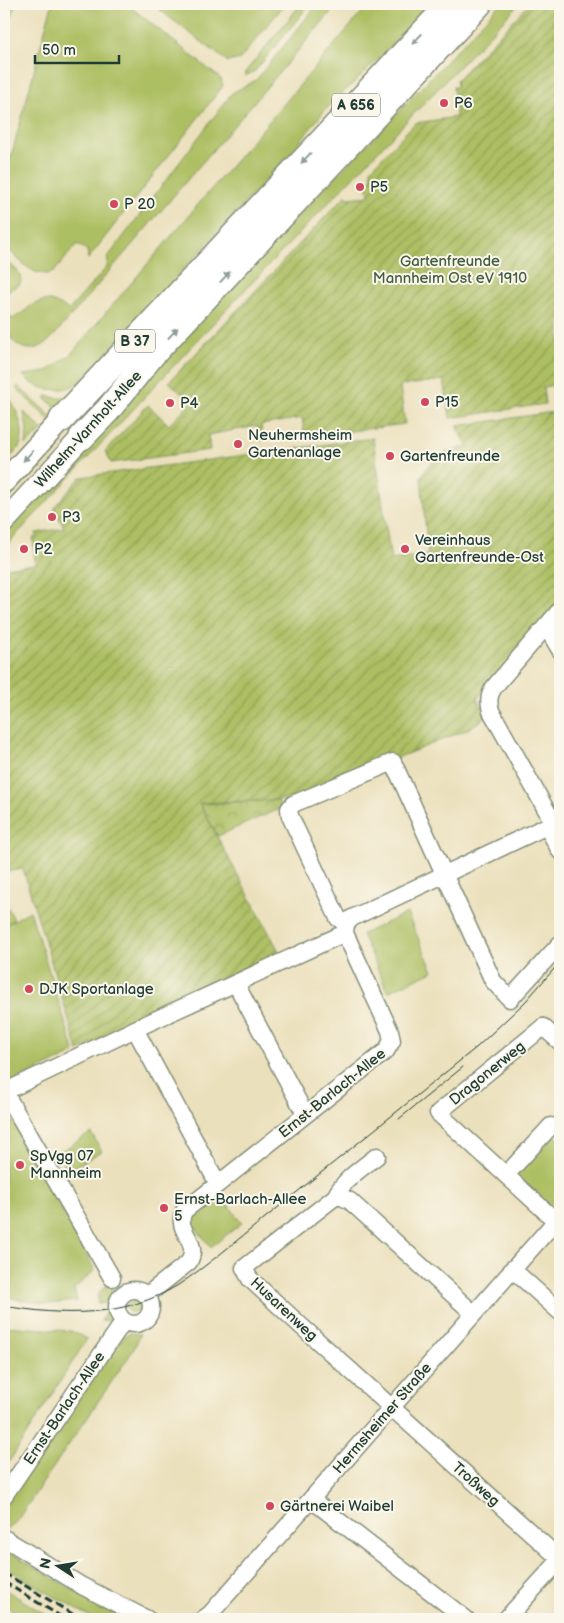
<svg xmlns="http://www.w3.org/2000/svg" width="564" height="1623" font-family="'Balsamiq Sans',sans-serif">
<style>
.grass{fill:#adbf63;stroke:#667e4c}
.park{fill:url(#park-crowns);stroke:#667e4c}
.garden{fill:url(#garden-furrows);stroke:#667e4c}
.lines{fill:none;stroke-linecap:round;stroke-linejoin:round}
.minor-casing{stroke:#858e78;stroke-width:19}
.major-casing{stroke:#858e78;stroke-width:24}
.highway-casing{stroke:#858e78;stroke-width:28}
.minor{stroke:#fff;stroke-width:16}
.major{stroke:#fff;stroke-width:21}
.highway{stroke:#fff;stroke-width:25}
.tram{stroke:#1f3d34;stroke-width:1}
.rail{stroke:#1f3d34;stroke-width:3;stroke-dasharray:8 4;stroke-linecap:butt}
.oneway{fill:#8f9e9a}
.poi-dot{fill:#d1495b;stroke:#fbf7ec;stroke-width:2}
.labels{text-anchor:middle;stroke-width:4;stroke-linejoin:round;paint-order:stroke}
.shield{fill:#fbf7ec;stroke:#61756b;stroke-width:1}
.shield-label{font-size:14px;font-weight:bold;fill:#1f3d34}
.poi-label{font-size:15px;fill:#1f3d34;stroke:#fbf7ec;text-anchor:start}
.park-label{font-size:15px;fill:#425e40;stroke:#fbf7ec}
.street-label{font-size:15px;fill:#1f3d34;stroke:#fbf7ec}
</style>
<defs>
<pattern id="park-crowns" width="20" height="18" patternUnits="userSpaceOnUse" patternTransform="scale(1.25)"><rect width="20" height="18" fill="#adbf63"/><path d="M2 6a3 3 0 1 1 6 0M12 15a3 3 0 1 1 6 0" fill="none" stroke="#8c9c52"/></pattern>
<pattern id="garden-furrows" width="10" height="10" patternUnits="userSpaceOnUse" patternTransform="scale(1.25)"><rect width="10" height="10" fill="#adbf63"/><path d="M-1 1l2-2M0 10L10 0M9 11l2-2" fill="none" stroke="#8c9c52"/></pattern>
</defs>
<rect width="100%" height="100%" fill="#fbf7ec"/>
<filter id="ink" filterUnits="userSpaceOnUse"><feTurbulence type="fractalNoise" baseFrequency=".02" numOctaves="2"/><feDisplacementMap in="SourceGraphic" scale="10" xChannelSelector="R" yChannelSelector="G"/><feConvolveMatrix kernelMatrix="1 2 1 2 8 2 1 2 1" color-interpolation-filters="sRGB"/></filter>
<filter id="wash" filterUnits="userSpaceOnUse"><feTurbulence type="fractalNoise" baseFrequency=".0096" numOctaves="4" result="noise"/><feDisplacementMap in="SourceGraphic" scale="20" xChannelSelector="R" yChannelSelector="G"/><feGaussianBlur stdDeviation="1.12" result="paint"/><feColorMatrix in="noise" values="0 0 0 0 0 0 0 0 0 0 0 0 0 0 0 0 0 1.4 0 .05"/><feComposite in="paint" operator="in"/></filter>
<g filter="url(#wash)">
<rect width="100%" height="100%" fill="#ebe0bc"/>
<g class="grass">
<path d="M4,4H15L4,46Z"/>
<path d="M52,4H127L221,79L223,86L88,259L87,250L77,244L54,272L47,274L35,272L23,264L4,245V183Z"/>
<path d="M152,4H285L240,59L228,62Z"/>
<path d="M301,4H310L255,71L245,76L246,71Z"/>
<path d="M318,4H338L59,330C53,337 46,345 37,348C20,354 0,334 11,317L13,319L29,308V307C48,296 52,301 69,310L107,267L108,257L232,93L256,80Z"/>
<path d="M369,4H428L383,55L325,110L289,155L80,382C63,394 37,392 23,375L46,372L70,355Z"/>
<path d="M500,4H519L222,314L4,548V532L327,185L375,137Z"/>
<path d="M4,259C12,267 24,272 20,284L4,293Z"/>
<path d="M145,343L118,380L77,424L73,421Z"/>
<path d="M18,386L52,417L50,421L18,390L16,388Z"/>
<path d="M4,388C13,404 30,431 18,449C14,454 8,459 4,464Z"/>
<path d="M46,396L59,398L71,396L59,410L46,399Z"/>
<path d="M24,412L43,430L26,445L27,430Z"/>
<path d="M53,440L58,444L4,504V494Z"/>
<path d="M30,911L75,1053L12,1082L4,1080V926Z"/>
<path d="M407,913L433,971L388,992L362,934Z"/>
<path d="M4,1105L95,1270L74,1289L77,1301L48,1304L4,1297Z"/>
<path d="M91,1133L102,1151L68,1171L58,1153Z"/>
<path d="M553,1133L560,1140V1193L546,1209L512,1177Z"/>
<path d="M222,1196L242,1223L211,1247L190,1221Z"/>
<path d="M106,1286H111C115,1295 112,1298 112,1307C113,1318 116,1320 111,1332L108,1330L111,1325L110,1320L101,1321L108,1307V1303L98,1304C97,1295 99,1291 106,1286Z"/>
<path d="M139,1300L143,1306L142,1309L130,1313L126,1307L127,1304Z"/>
<path d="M4,1326L71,1331L87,1339L4,1470Z"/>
<path d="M129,1333L140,1334L134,1349L16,1522L7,1529L4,1527V1504L115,1342L119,1344L124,1336Z"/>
<path d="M10,1554L16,1556L78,1593L129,1619H94L34,1585L4,1566V1556Z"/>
<path d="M4,1589L53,1619H26L4,1605Z"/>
</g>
<g class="park">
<path d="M278,800L281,808L218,836L200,804Z"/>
<path d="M4,901L14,919L4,925Z"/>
</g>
<g class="garden">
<path d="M529,4H560V384L543,387L545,404L450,418L444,380L400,386L405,424L305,437L302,418L261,425L263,440H259L257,426L208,435L210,450L111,463L105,451L148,405L169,425L191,402L169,382L346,195L348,198L369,196L367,180L372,179L371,169L415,123L456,117L453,87H457L456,80Z"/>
<path d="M560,411V604L477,699L488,716L466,730L296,799L199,803L279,951L78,1051L23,869L4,872V568L35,564L33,538L37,537L36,533L64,528L54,507L81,477L373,438L391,560L428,555L421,477C434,455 444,451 468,447L457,426Z"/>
</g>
</g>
<g filter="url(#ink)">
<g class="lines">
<g class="minor-casing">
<g id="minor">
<path d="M546,626L560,650"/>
<path d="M553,822L491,711C488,701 489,695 494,687L560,610"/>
<path d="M547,826L560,851"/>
<path d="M346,924L338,918L290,816L289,809L293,804L393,762L493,981L510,999L560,944"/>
<path d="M236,984L305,1114"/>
<path d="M543,1027L438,1113L556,1221"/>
<path d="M543,1027L560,1042"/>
<path d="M135,1029L218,1184"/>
<path d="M4,1091L112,1278"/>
<path d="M4,1092L135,1029L345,933"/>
<path d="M377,1156C362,1168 344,1179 335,1197L244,1268L250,1279L300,1325L560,1559"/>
<path d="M506,1175L551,1126"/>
<path d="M335,1197H342L350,1201L473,1313"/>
<path d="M512,1269L560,1312"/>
<circle cx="134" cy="1307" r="17"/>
<path d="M147,1295L189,1262C201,1240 174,1232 184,1211L386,1051L392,1041L390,1031L345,933L346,924L352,918L547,826L560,815"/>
<path d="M4,1496L124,1321"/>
<path d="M313,1497L317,1504L466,1619"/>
<path d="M4,1538L82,1586L147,1619"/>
<path d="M203,1619L210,1614C327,1481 443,1348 560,1216"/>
<path d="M506,1619L560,1560"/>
</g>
</g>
<g class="major-casing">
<g id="major">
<path d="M4,482L62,419"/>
<path d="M4,522L82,437"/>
</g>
</g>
<g class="highway-casing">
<g id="highway">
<path d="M62,419L450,4"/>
<path d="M82,437L108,410L153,354L479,4"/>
</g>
</g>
<use href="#minor" class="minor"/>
<use href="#major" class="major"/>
<use href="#highway" class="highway"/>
<g class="tram">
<path d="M399,1119L463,1067"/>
<path d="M4,1306C63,1316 125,1318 178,1285C192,1276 206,1265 219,1255L477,1047L525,1002L560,962"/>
</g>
<g class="rail">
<path d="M4,1573L81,1619"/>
<path d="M4,1582L65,1619"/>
</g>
</g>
<defs><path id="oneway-solid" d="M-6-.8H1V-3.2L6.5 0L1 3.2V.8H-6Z" transform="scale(1.25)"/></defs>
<g class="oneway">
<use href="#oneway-solid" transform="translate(417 39) rotate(133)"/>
<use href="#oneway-solid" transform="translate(306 158) rotate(133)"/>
<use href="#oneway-solid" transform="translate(225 277) rotate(-47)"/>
<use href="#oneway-solid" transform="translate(173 333) rotate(-47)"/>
<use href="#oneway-solid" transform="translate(28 456) rotate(133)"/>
</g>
</g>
<g class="poi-dot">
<circle cx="444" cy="103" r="5"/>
<circle cx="360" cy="187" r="5"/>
<circle cx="114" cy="204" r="5"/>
<circle cx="425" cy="402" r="5"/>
<circle cx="170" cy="403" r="5"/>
<circle cx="238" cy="444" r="5"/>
<circle cx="390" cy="456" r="5"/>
<circle cx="52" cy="517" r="5"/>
<circle cx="24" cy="549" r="5"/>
<circle cx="405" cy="549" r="5"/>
<circle cx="29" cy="989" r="5"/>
<circle cx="20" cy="1165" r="5"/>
<circle cx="164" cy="1208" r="5"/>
<circle cx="270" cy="1506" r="5"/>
</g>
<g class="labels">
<g class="shield">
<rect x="332" y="93.5" width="48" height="23" rx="4"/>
<rect x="115" y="329.5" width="40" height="23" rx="4"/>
</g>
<g class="shield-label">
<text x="356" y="110">A 656</text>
<text x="135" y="346">B 37</text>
</g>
<g class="poi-label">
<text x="454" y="108">P6</text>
<text x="370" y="192">P5</text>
<text x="124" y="209">P 20</text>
<text x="435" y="407">P15</text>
<text x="180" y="408">P4</text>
<text x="248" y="440">Neuhermsheim<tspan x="248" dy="17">Gartenanlage</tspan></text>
<text x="400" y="461">Gartenfreunde</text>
<text x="62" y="522">P3</text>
<text x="415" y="545">Vereinhaus<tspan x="415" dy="17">Gartenfreunde-Ost</tspan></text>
<text x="34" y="554">P2</text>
<text x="39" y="994">DJK Sportanlage</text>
<text x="30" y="1161">SpVgg 07<tspan x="30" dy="17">Mannheim</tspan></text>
<text x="174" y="1204">Ernst-Barlach-Allee<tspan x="174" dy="17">5</tspan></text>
<text x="280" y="1511">Gärtnerei Waibel</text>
</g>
<g class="park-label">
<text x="450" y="266">Gartenfreunde<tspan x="450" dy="17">Mannheim Ost eV 1910</tspan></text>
</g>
<g class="street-label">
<text transform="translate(88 429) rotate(-48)" y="5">Wilhelm-Varnholt-Allee</text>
<text transform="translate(487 1073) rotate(-39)" y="5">Dragonerweg</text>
<text transform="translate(332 1093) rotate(-39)" y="5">Ernst-Barlach-Allee</text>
<text transform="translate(284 1309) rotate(43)" y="5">Husarenweg</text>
<text transform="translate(64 1408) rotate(-56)" y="5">Ernst-Barlach-Allee</text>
<text transform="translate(382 1418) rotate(-49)" y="5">Hermsheimer Straße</text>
<text transform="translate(476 1484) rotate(42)" y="5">Troßweg</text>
</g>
</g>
<rect width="564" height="1623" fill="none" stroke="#fbf7ec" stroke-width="20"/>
<g transform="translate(58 1566) rotate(282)" stroke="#fbf7ec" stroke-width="4" paint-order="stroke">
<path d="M0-4L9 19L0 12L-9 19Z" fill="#1f3d34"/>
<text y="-8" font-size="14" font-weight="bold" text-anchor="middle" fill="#1f3d34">N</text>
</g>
<path d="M35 55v8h84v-8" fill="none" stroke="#1f3d34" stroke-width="2.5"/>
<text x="42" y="55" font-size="15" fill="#1f3d34" stroke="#fbf7ec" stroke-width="4" paint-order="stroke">50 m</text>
</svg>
